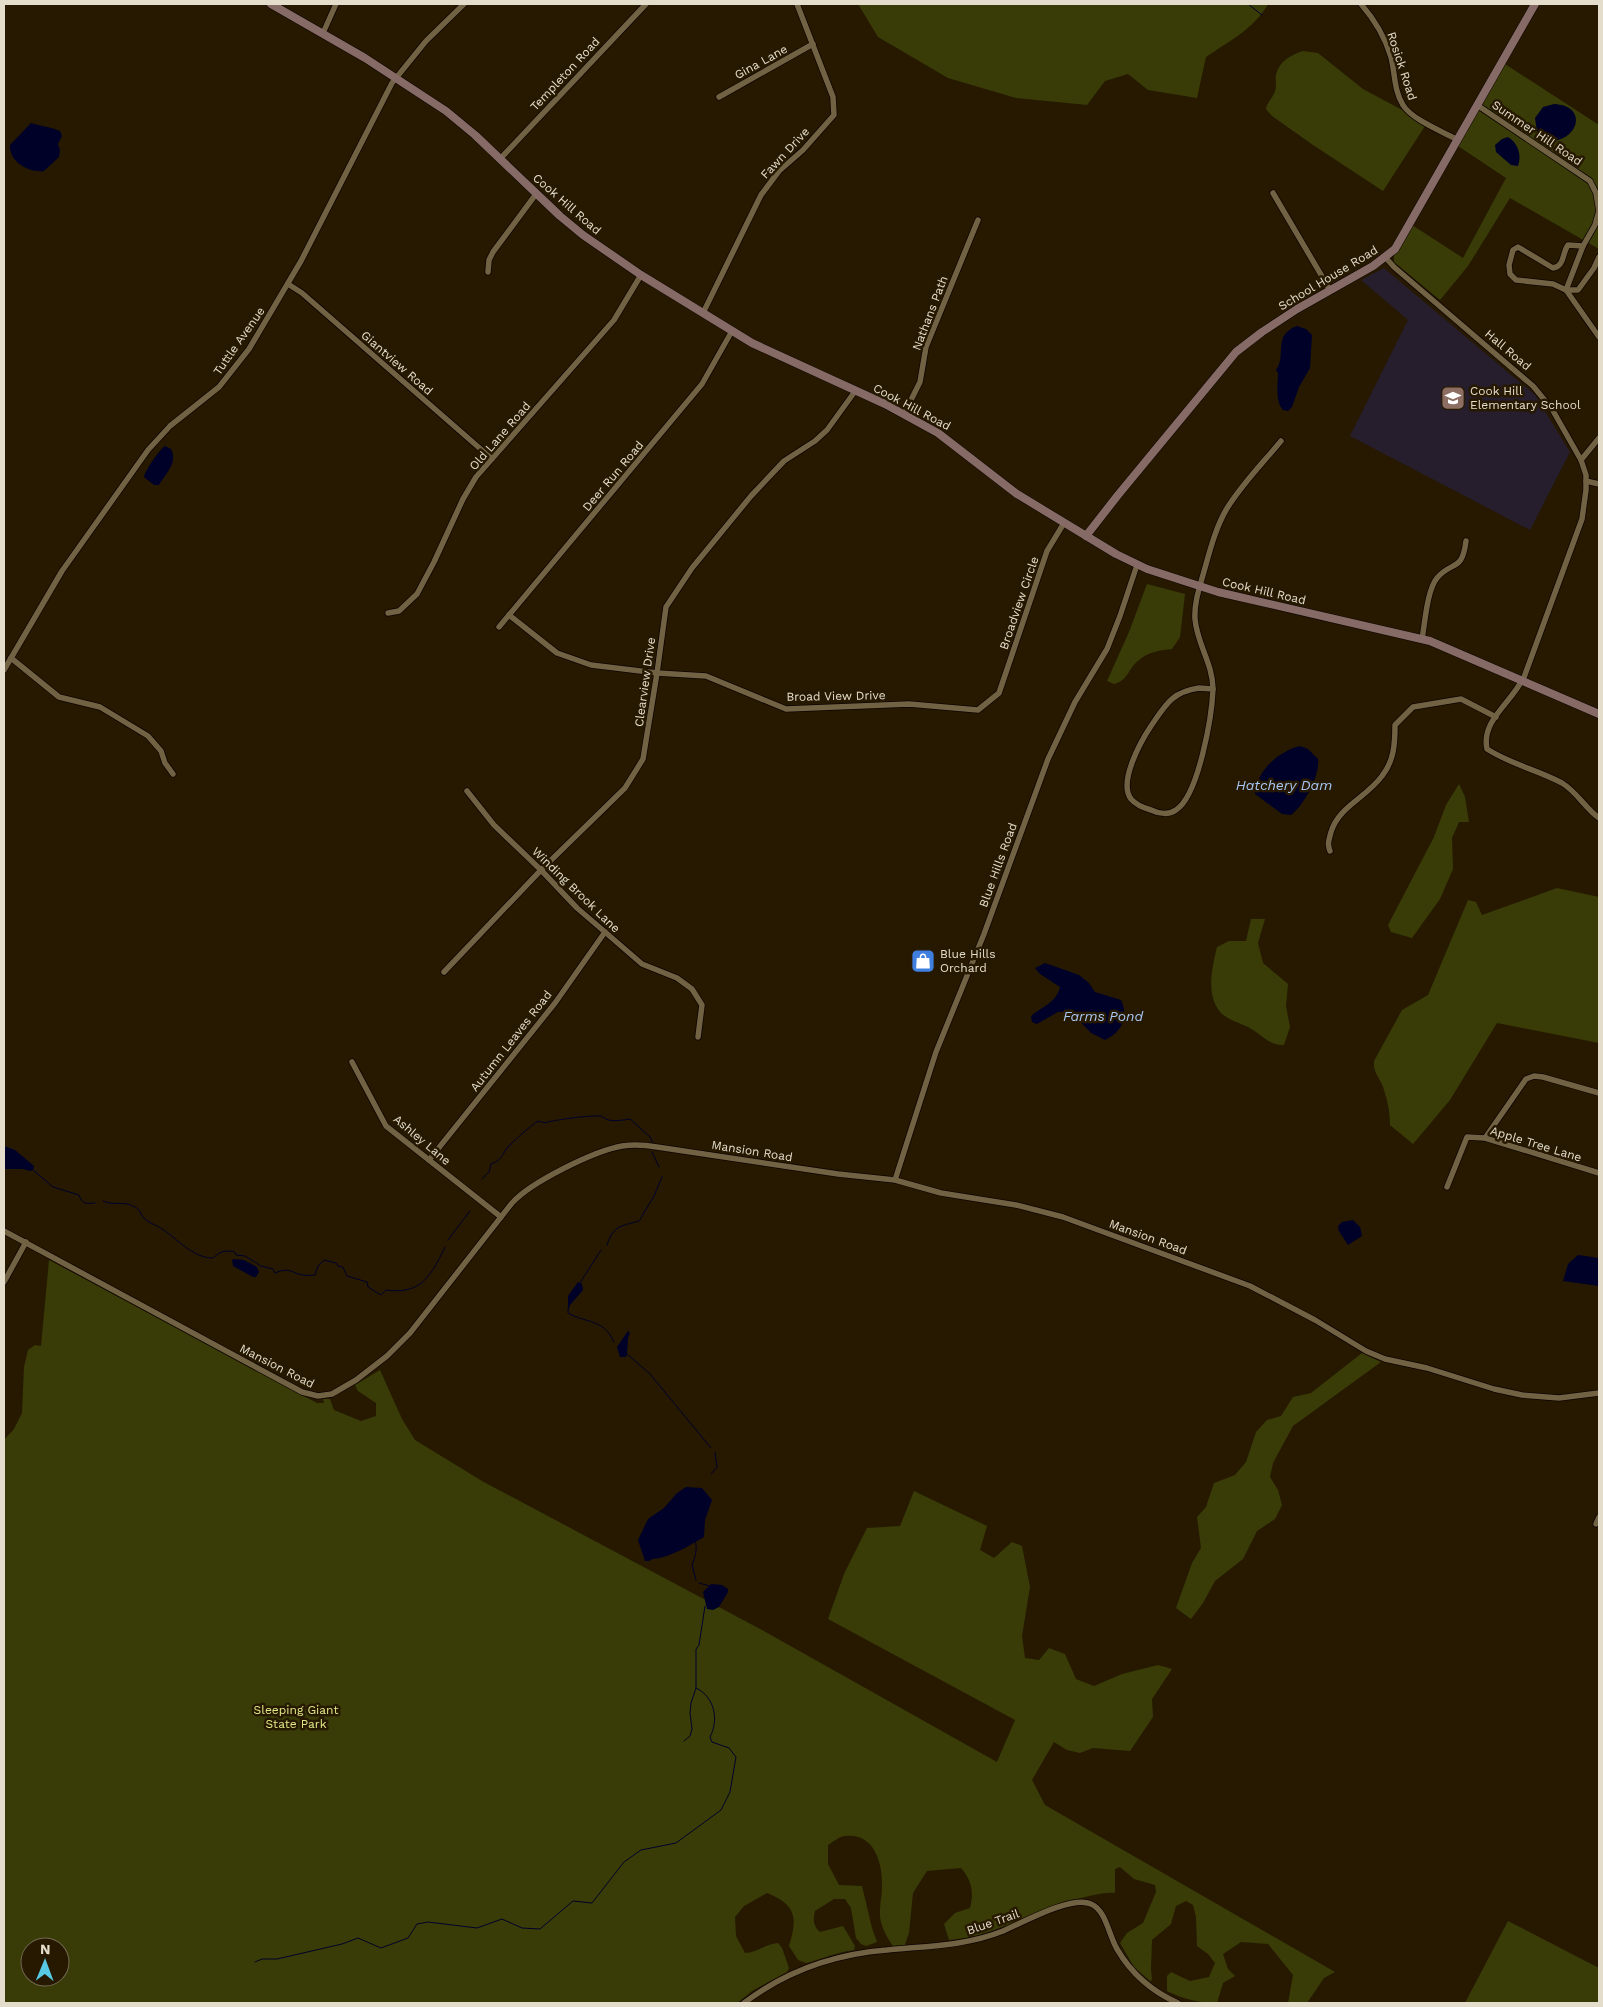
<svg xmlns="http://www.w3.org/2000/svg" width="1603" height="2007" font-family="'Work Sans',sans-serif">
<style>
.education{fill:#271e2d}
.green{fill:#393c07;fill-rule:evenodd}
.water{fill:#000129}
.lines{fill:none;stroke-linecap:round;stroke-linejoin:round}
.stream{stroke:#000129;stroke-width:1}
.street-casing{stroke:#0e0400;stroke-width:7}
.secondary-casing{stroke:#0e0400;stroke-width:9}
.street{stroke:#716244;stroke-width:5.5}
.secondary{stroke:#856a66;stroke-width:8}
.labels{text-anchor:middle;stroke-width:5;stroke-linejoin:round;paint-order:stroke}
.street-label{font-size:12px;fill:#e5ddcc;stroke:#261900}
.poi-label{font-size:12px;fill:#e5ddcc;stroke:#261900;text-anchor:start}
.park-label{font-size:12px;fill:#e1e987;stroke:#261900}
.water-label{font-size:14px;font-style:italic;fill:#a8c8f6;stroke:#261900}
</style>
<rect width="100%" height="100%" fill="#261900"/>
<path class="education" d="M1384,268L1535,395L1570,452L1530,530L1350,436L1408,320L1361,280Z"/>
<g class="green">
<path d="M858,4H1268C1255,28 1228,42 1206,57L1197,98L1148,90L1128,74L1105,81L1087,105L1016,98L948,78L878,37Z"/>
<path d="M1303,51L1318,53L1363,89L1404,111L1425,126L1383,191L1313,145L1272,116L1266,109C1267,102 1273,98 1275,91C1277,86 1275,80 1276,75C1279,61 1291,55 1303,51Z"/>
<path d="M1505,64L1599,125V249L1510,198L1468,266L1440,300L1394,262V256L1412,225L1463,258L1506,178L1458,146Z"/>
<path d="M1147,584L1185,594L1180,637L1172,649C1161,650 1148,652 1139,660C1128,668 1129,680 1114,684L1107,681L1129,632Z"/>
<path d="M1459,784L1465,797L1469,822H1459L1452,838L1453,869L1440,899L1412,938L1391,932L1388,925L1434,837L1446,805Z"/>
<path d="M1557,888L1599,897V1043L1497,1023L1450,1100L1413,1144L1390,1125C1390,1113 1388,1102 1384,1090C1381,1078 1373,1075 1374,1061L1402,1010L1428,995L1468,900L1476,902L1482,915Z"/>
<path d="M1251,919H1265L1258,943L1263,963L1288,984L1286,1006L1290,1027L1284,1045C1271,1046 1264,1037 1253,1030C1244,1024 1230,1021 1222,1014C1205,997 1212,968 1217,947L1229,941H1246Z"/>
<path d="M49,1260L317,1403H324L323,1399H330L334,1410L361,1421L376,1416V1403L358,1391L355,1385L380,1370L402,1419L415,1440L482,1481L762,1630L997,1762L1015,1720L828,1619L844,1574L867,1528L900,1526L914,1491L987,1526L980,1550L994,1558L1012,1542L1022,1546L1030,1587L1022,1636L1025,1658L1039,1660L1049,1648L1065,1654L1076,1679L1094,1686L1122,1674L1158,1665L1172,1669L1152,1699L1153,1717L1130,1751L1093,1748L1080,1753L1067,1750L1054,1742L1032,1780L1045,1805L1335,1972L1324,1978L1307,2003H1288L1293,1975L1268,1944L1241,1942L1223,1954L1228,1969L1235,1976L1223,1983L1217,2003C1199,2003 1183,1999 1167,1991V1976L1171,1972L1190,1981L1209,1977L1215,1963L1208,1954L1197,1946L1196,1917L1193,1905L1186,1901L1176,1906L1171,1924L1152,1940L1151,1969L1152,1980L1150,1981L1134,1967L1120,1943L1127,1933L1143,1923L1156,1892L1155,1885L1134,1879L1120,1867L1115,1869V1893C1104,1892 1095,1895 1085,1897C1038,1906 997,1937 949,1940L944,1924L955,1913L970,1908C974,1892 972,1881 961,1868L927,1871L913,1893L909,1933L904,1947L893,1946C888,1939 883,1930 881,1922C878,1909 882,1899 882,1887C883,1863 874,1832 845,1836C840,1836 833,1842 828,1845V1864L839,1885L862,1886L872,1928L877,1942L866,1946L861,1944L856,1938L851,1908L845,1899H834L815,1911C813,1919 813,1926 820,1932L843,1926L855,1946L854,1950C837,1952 822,1959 806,1963L798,1960L789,1946C798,1917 796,1905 767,1893L744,1906L735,1917L736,1936L745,1953C757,1953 765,1944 778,1943L782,1948L789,1968L787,1972L752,1991L737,2003H4V1440L14,1429L22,1413L24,1367L28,1350L35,1345L41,1346ZM30,1947H60V1977H30Z"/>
<path d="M1362,1353L1381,1362L1293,1426L1273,1463L1270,1477L1278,1490L1282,1505L1275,1519L1257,1531L1243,1559L1215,1581L1203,1603L1191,1619L1176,1608L1192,1563L1201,1548L1197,1517L1206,1507L1214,1483L1235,1475L1246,1462L1256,1432L1267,1420L1281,1416L1293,1397L1311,1393Z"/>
<path d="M1508,1921L1599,1968V2003H1465Z"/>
</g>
<g class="water">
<path d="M1554,104C1592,106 1576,148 1541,140L1537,132L1535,118L1543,107Z"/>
<path d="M31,123C40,126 52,127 60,131L62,136L58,144L60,150L59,157L44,171C29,173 9,162 10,145Z"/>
<path d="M1508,137C1518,143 1522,155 1518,166L1511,165L1496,152L1495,145L1502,139Z"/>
<path d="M1297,326L1306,329L1312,335L1310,368L1299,387L1292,407L1288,411L1283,410C1275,401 1278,385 1278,373L1276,370C1287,356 1272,335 1297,326Z"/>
<path d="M165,446L171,449C178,463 166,473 159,485H154L144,477C145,471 159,450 165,446Z"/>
<path d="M1300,746L1308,749L1318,759C1320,776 1304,805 1291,815L1282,814L1255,794C1256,771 1279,751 1300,746Z"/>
<path d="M1045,963L1079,975L1089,983L1095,992L1121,1000C1129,1017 1122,1032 1105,1040L1091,1033L1071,1012H1058L1037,1024L1032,1022L1031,1016C1043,1006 1056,1003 1060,987L1040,974L1035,968Z"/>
<path d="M4,1146L15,1150L34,1166L33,1170L30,1171L23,1169H4Z"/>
<path d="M1353,1220L1360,1227L1362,1236L1348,1245L1339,1231L1338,1226L1342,1222Z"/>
<path d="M1578,1255L1599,1258V1286L1563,1281L1568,1264Z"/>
<path d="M234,1259L244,1260L257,1267L259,1272L256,1277H253L233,1266L232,1260Z"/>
<path d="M578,1282L582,1284L583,1290L570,1305L568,1311V1296Z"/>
<path d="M628,1331L630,1333L628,1338L627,1355L626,1357H620L617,1347Z"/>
<path d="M686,1487L702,1488L712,1500L705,1520L704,1537C689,1546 669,1558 652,1559L649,1561H645L638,1540L648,1519L664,1508L677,1493Z"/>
<path d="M711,1584L722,1585L728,1589V1592L719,1607L713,1610L707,1609L703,1592Z"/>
</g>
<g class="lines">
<g class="stream">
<path d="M1248,4L1262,15"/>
<path d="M652,1152L659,1167"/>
<path d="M33,1170L53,1187L79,1195C82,1204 86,1204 95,1203"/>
<path d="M482,1179L489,1172L491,1164C505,1159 501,1153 510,1145C519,1136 528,1128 538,1121L545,1123C552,1120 592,1115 600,1116C602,1116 604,1118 606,1119C611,1122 624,1120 630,1119L650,1137L653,1143"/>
<path d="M103,1201C113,1206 124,1201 133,1206C141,1209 140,1215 146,1220C150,1223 155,1225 159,1227C176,1237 192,1258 213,1258C221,1251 224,1250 235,1252L236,1255L245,1256L261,1266L273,1269L275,1273C291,1266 292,1274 303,1275C307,1276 311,1275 315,1275L318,1266L324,1260L336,1263L338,1266L343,1267L347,1276L367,1282L368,1287L381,1295L386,1290C421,1295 431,1276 445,1247"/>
<path d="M448,1240L470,1211"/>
<path d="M607,1245C613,1225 622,1226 639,1221L654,1196L662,1177"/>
<path d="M580,1283L601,1250"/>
<path d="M568,1308V1313C581,1321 598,1320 608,1332C610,1334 612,1339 614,1342"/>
<path d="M627,1354L650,1374L711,1448"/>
<path d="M711,1474L717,1467L715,1452"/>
<path d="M695,1541C698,1548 695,1558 692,1565L696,1580"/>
<path d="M699,1583L710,1586"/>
<path d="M684,1741L690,1736L692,1729L690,1713L691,1703L696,1688V1649L699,1645L705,1606"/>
<path d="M255,1962L262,1959H277L342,1944L358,1938L381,1948L408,1938L417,1924L428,1922L477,1928L502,1919L522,1928L540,1929L573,1901L592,1903L624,1862L641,1850L676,1843L721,1810L730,1792L736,1757L729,1748L712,1742L710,1737C719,1720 715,1697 696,1688"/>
</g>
<g class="street-casing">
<g id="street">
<path d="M1361,4C1374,19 1385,37 1391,57C1395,73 1394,91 1403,105C1411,119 1443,132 1458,140"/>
<path d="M323,33L336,4"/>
<path d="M719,97L813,44"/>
<path d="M1477,105L1590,181L1596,193L1599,211L1595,225L1583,246L1566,290L1599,337"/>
<path d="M500,159L646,4"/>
<path d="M1273,193L1330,290"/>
<path d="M1583,246L1568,245C1562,253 1565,266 1553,268L1518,247L1513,250L1509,265L1510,274L1516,280L1553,284L1566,290H1578L1594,268L1599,257"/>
<path d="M1386,258L1394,267L1533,386L1552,409L1581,460L1586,475V490L1582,519L1523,680"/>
<path d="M488,272L489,260L493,252L536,194"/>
<path d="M288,284L302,293L492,459"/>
<path d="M703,313L761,195L779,171L803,150L834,115L833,97L797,4"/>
<path d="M904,414L920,382L926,347L978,220"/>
<path d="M1581,460L1599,438"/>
<path d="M1586,481L1599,484"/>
<path d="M388,613L399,611L417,594L434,562L463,499L476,477L614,320L641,275"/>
<path d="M509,615L557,653L591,665L657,673L706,676L786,709L909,704L978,710L999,693L1047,551L1064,523"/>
<path d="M499,627L702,384L732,331"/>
<path d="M1422,639C1425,623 1427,590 1437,578C1452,560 1462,573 1466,541"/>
<path d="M11,658L59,697L100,707L148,736L161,751L165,763L173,774"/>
<path d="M4,670L62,571L148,450L170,426L219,387L249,349L301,261L392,83L426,41L464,4"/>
<path d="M1522,680C1511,703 1481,721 1487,749C1510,764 1538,770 1562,783C1577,792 1585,808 1599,818"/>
<path d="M1199,688L1213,689C1212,715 1199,795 1176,810C1169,815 1159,814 1151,810C1144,808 1136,805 1131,799C1118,782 1141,741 1151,726C1166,704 1172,692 1199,688Z"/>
<path d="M1213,689C1213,664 1197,644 1195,619C1194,604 1199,589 1203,575C1209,554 1215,529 1226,510C1241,485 1262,464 1281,441"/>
<path d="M467,791L494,825L541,870L577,908L605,932L642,964L677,978L692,989L702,1005L698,1037"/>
<path d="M1330,851C1327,843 1329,840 1331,832C1339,806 1366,798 1382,776C1394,761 1395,744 1395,725L1413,707L1461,699L1496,717"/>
<path d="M444,972L541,870L625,788L643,759L657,673L666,607L692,568L751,496L784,461L815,441L827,430L856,390"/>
<path d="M352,1062L386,1126L501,1217"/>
<path d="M1485,1138L1526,1079L1534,1076L1543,1077L1599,1093"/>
<path d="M429,1160L555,1003L605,932"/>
<path d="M895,1180L936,1052L984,934L1048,759L1075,702L1107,649L1120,616L1137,565"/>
<path d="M1447,1187L1467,1137L1485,1138L1599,1173"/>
<path d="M4,1231L302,1392L318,1396L332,1394L356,1380L387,1356L410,1333L512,1203C531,1182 594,1151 622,1146C634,1144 646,1145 657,1147L838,1174L895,1180L941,1193L1016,1205L1063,1217L1250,1286L1315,1320L1366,1351L1385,1359L1427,1368L1494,1389L1522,1395L1559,1398L1599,1393"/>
<path d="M4,1282L26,1242"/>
<path d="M1596,1524L1599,1517"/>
<path d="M744,2003C786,1971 836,1954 887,1950C926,1946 966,1946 1003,1931C1022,1923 1072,1895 1091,1904C1106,1910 1109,1936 1117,1949C1131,1973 1153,1992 1178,2003"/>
</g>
</g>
<g class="secondary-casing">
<g id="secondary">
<path d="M271,4L365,58L446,111L475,135L560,216L583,235L641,275L752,343L885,404L938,433L1017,494L1116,554L1147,569L1218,592L1430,641L1599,714"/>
<path d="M1086,536L1118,495L1236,352L1262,332L1297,309L1373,266L1395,249L1535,4"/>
</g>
</g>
<use href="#street" class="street"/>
<use href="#secondary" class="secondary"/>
</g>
<defs>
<g id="school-square" transform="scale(1.25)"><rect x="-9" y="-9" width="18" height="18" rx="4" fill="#8d6e63" stroke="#261900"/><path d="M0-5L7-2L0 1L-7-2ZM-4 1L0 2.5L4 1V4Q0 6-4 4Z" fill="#fff"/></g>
<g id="shop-square" transform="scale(1.25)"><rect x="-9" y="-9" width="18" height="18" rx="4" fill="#3f7fe0" stroke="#261900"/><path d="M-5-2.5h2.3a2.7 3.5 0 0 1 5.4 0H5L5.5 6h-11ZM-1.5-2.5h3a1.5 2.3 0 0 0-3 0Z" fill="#fff"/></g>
</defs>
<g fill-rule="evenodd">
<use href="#school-square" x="1453" y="398"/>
<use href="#shop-square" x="923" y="961"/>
</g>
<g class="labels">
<g class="street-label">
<text transform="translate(761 62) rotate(-29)" y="4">Gina Lane</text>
<text transform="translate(1402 66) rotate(72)" y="4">Rosick Road</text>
<text transform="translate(565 74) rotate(-47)" y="4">Templeton Road</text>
<text transform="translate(1537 133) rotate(34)" y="4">Summer Hill Road</text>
<text transform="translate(785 153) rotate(-47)" y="4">Fawn Drive</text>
<text transform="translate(567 204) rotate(41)" y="4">Cook Hill Road</text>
<text transform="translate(1328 278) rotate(-31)" y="4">School House Road</text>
<text transform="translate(930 313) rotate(-69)" y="4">Nathans Path</text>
<text transform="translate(239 341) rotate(-55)" y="4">Tuttle Avenue</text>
<text transform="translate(1508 350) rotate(40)" y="4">Hall Road</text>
<text transform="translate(397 363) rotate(41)" y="4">Giantview Road</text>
<text transform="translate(912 407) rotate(28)" y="4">Cook Hill Road</text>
<text transform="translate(500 436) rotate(-49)" y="4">Old Lane Road</text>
<text transform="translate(613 476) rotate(-50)" y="4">Deer Run Road</text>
<text transform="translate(1264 591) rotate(13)" y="4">Cook Hill Road</text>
<text transform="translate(1019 603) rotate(-71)" y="4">Broadview Circle</text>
<text transform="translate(645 682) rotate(-82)" y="4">Clearview Drive</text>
<text transform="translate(836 696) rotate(-1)" y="4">Broad View Drive</text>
<text transform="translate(998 865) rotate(-70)" y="4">Blue Hills Road</text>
<text transform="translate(576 890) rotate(44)" y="4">Winding Brook Lane</text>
<text transform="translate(511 1041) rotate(-52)" y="4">Autumn Leaves Road</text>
<text transform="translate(422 1140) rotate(40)" y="4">Ashley Lane</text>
<text transform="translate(1536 1144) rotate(17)" y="4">Apple Tree Lane</text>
<text transform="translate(752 1151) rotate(9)" y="4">Mansion Road</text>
<text transform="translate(1148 1237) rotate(20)" y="4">Mansion Road</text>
<text transform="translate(277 1366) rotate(27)" y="4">Mansion Road</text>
<text transform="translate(993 1922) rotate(-19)" y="4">Blue Trail</text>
</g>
<g class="poi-label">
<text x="1470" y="395">Cook Hill<tspan x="1470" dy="14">Elementary School</tspan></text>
<text x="940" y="958">Blue Hills<tspan x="940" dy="14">Orchard</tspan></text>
</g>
<g class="park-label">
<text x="296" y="1714">Sleeping Giant<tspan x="296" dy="14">State Park</tspan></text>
</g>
<g class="water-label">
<text x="1284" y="790">Hatchery Dam</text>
<text x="1103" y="1021">Farms Pond</text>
</g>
</g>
<rect width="1603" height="2007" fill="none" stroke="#e5ddcc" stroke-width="10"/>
<g transform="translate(45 1962) rotate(1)"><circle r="24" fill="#261900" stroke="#726752"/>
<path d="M0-4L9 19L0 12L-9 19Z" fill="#57c9e2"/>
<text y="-8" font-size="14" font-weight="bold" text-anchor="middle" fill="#e5ddcc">N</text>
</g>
</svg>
